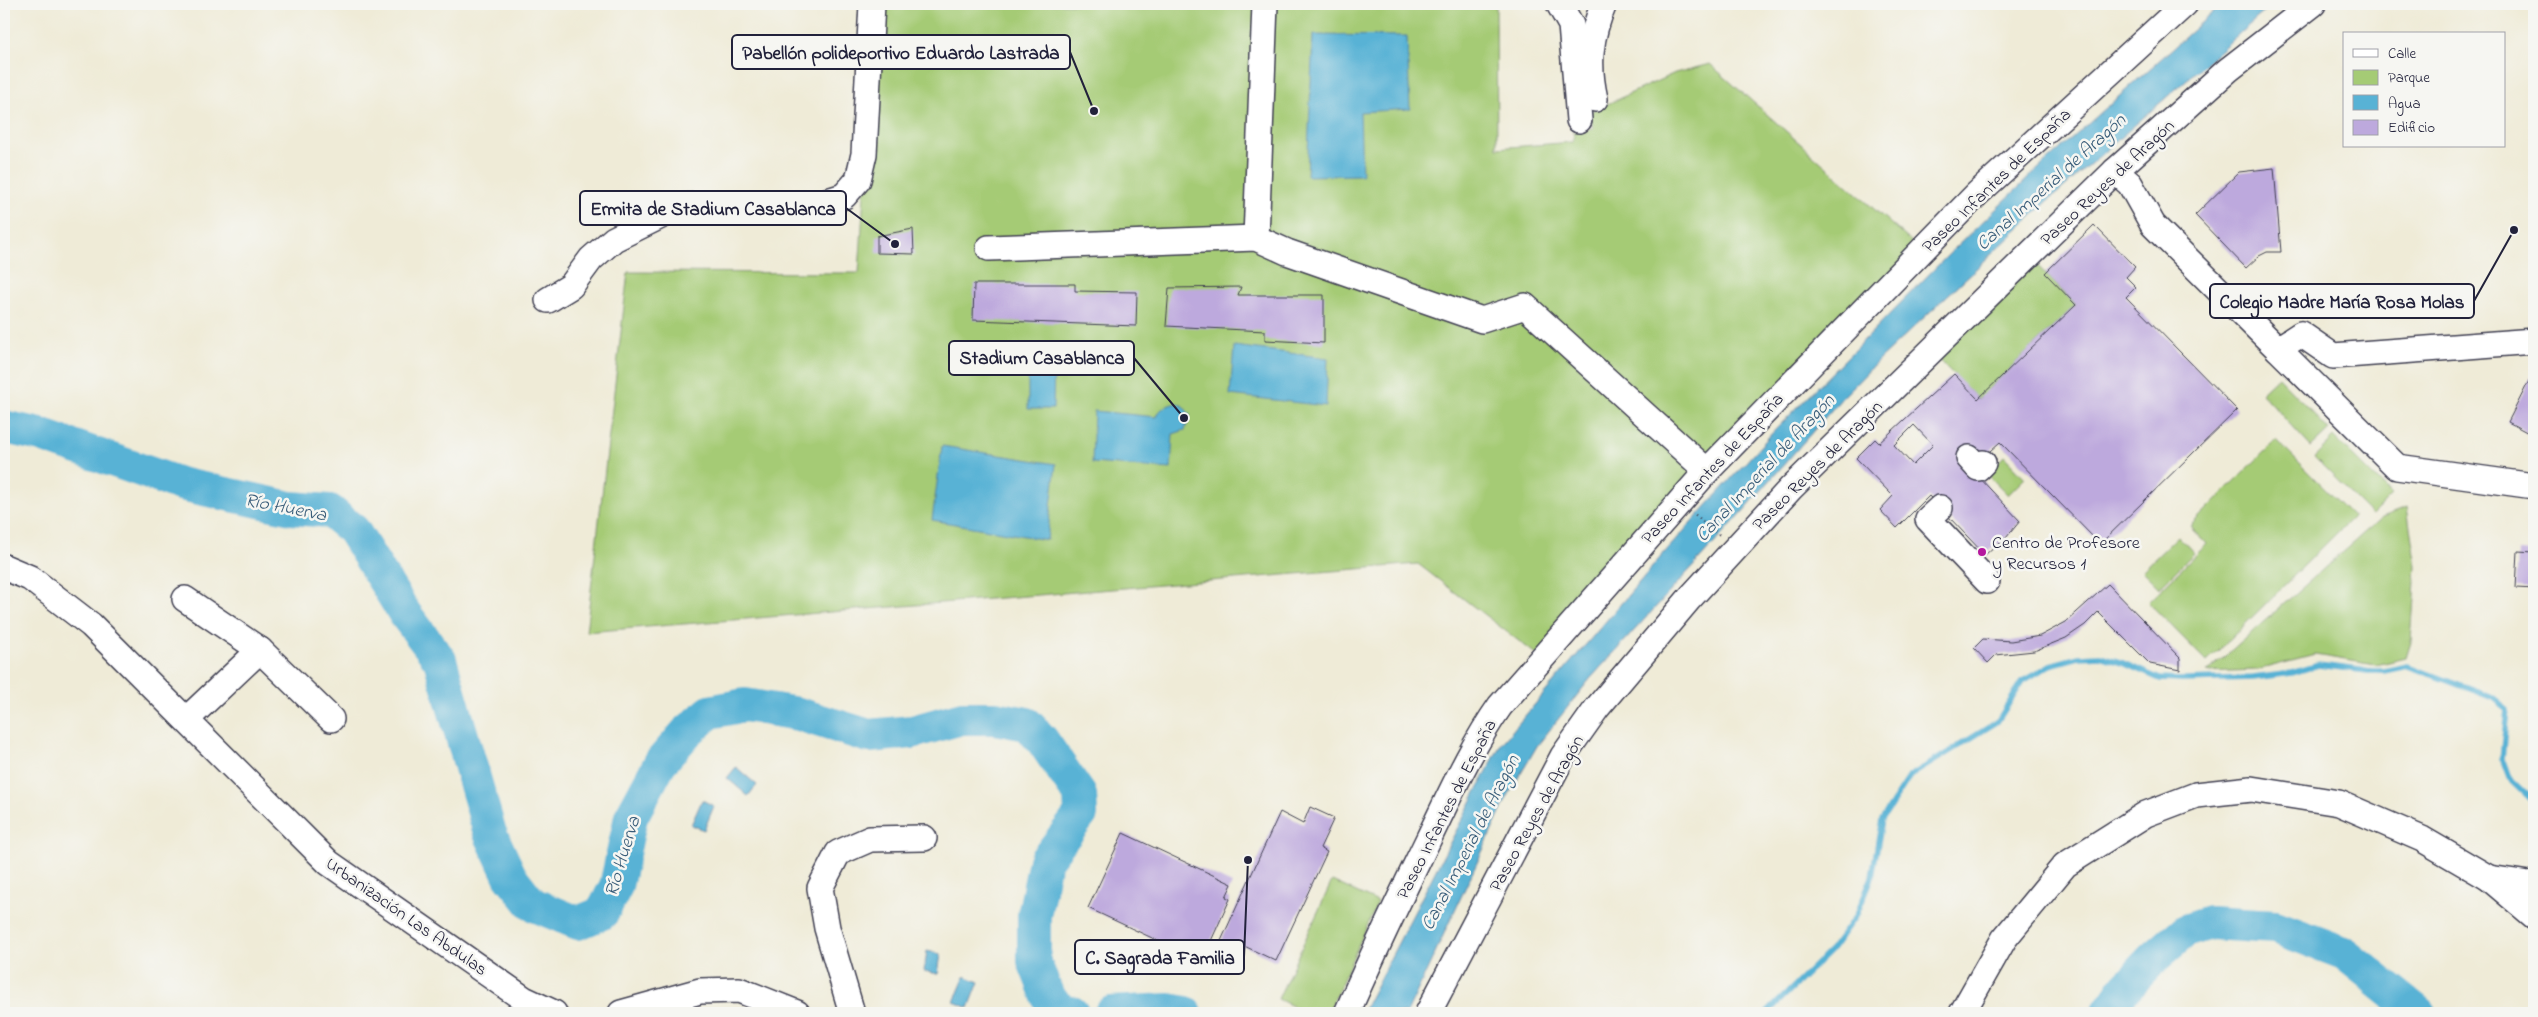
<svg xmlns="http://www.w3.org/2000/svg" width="2538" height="1017" font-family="'Indie Flower',sans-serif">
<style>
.green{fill:#a5cb75;stroke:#647658}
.water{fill:#58b2d5;stroke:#3d6a88}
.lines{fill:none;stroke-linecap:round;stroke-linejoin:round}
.stream{stroke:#58b2d5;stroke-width:5.5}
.river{stroke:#58b2d5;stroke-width:34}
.building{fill:#bda9dd;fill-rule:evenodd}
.minor-casing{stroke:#414052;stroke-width:28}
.path{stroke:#414052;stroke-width:3;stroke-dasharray:1 4;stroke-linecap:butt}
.minor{stroke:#fff;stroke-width:25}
.poi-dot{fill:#b5179e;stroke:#f6f6f2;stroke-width:2}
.labels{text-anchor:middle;stroke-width:5;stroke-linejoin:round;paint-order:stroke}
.street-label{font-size:18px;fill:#22223b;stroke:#f6f6f2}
.poi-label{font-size:18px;fill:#22223b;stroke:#f6f6f2;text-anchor:start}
.water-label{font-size:19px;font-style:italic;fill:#385c79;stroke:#f6f6f2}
.leader{fill:none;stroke:#22223b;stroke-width:2}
.callout-dot{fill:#22223b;stroke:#f6f6f2;stroke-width:2}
.callout{fill:#f6f6f2;stroke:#22223b;stroke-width:2}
.callout-label{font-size:19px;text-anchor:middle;font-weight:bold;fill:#22223b}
</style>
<rect width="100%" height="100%" fill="#f6f6f2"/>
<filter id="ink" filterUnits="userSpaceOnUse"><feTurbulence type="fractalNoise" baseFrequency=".02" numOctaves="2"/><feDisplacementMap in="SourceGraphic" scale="10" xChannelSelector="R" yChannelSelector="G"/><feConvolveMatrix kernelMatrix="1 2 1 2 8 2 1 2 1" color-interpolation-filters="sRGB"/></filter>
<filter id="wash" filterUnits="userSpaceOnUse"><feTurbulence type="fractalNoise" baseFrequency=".0096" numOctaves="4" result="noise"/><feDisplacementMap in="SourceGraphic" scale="20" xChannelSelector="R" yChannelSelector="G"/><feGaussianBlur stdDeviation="1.12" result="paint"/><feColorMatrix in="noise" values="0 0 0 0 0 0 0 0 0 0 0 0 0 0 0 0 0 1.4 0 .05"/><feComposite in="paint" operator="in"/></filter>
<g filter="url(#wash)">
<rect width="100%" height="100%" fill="#efebd7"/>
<g class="green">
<path d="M876,4H1496L1497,148L1573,142L1574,132L1593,129L1590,112L1675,73L1710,64L1916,246L1537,655L1418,564L586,632L628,272L859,273Z"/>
<path d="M2035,263L2076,305L1978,399L1937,358Z"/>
<path d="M2278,377L2329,430L2311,447L2261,393Z"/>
<path d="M2334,437L2392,495L2372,515L2314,457Z"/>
<path d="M2276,440L2353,517L2207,662L2148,602L2207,544L2190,526Z"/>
<path d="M2004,456L2025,478L2008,495L1987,474Z"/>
<path d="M2407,508L2416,566L2411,642L2406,658L2376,665L2315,655L2257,670L2207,672L2382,517Z"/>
<path d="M2178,536L2194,553L2159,588L2142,571Z"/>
<path d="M1332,881L1378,902L1328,1013H1307L1278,999Z"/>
</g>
<g class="water">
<path d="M2222,4H2273L2047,202L1881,358L1841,399L1740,515L1590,679L1537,746L1509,794L1407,1013H1362L1501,744L1665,552L1774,431L1954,249L2039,168Z"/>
<path d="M1313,35L1407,36L1410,109L1360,112L1362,175L1307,176Z"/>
<path d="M1234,346L1328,358L1326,406L1230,395Z"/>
<path d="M1054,361L1053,409H1028V362Z"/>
<path d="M1177,403L1183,406L1190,415L1185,430L1173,434L1171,469L1092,463L1094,411L1157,417C1159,408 1168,405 1177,403Z"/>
<path d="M942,446L1056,464L1047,540L932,520Z"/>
<path d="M736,767L757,785L748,796L727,778Z"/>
<path d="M702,800L714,806L704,830L691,825Z"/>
<path d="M927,951L941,954L938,974L924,971Z"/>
<path d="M965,976L979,982L969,1008L954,1002Z"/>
</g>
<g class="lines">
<path class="stream" d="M1767,1013L1831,950L1857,914L1872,877L1882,819L1910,776L1997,722L2023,681L2050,665L2079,657L2100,656L2123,663L2160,679L2182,680L2253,678L2292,673L2318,665L2368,671H2384L2408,666L2493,698L2507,709L2502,759L2509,778L2534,802"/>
<g class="river">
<path d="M4,427L41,435L180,484L291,508L330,511L353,530L405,614L440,660L490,833L510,876L532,904L578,923L602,913L616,886L631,817L660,763L687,732L710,712L745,705L798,714L869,736L912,732L962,718H995L1027,724L1042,740L1080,795L1081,814L1045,861L1034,916V961L1049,999L1065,1013H1072"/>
<path d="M1111,1013L1169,1010L1186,1013"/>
<path d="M2108,1013L2124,989L2155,957L2185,931L2210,923L2275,927L2344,953L2419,1013"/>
</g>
</g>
<g id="blocks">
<g class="building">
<path d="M2274,168L2281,252H2267L2259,256L2246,268L2195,215L2239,172Z"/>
<path d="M2094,225L2135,267L2126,277L2136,287L2126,297L2237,410L2100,544L2000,442L1980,460L1977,475L2020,521L2001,544L1998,543L1985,555L1929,496L1897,528L1880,510L1893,496L1856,458L1875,439L1879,443L1954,374L1978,399L2076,305L2045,273ZM1914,425L1933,445L1913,465L1894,445Z"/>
<path d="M913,229L914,254L877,253V236Z"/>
<path d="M974,284H1075V291L1137,292L1136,326L973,320Z"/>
<path d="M1241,287L1238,295H1324V343L1265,340V331L1166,326L1169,288Z"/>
<path d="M2534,371V436L2508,422Z"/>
<path d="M2518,551L2534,552V589L2516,588Z"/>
<path d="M2108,584L2180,658V670L2150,664L2098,612L2085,625L2066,638L2034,651L1996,655L1988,663L1974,648L1983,639L2011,641L2040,636L2066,622Z"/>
<path d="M1310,807L1334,818L1320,848L1327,852L1276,961L1240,944L1232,962L1215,954L1280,812L1303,824Z"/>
<path d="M1123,833L1232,884L1226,897L1230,899L1206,952L1202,950L1197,959L1088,908Z"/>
</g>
</g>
</g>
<g filter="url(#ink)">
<use href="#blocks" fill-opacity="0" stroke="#414052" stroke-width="1"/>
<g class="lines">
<g class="minor-casing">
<g id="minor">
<path d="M1559,4L1571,25L1579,120"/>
<path d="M1595,99C1587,64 1590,36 1604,4"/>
<path d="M2115,171L2130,184L2153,225L2278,349L2301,334L2333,356L2534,341"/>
<path d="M1256,238L1265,4"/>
<path d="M989,248L1256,238L1287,252L1482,320L1525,306L1707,471"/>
<path d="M548,300L571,286L591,259L614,239L681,206L818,204L844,196L858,180L864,154L872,4"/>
<path d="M2278,349L2397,467L2534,486"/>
<path d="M1969,458L1978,468L1983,463"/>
<path d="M1940,508L1928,519L1987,581"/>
<path d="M4,567L30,578L91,625L329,863L524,999L554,1013"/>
<path d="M185,599L260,650"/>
<path d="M187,719L260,650L331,719"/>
<path d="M2489,878L2534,916"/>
<path d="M621,1013L700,991L739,990L797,1013"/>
<path d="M852,1013L827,928L820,888L838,853L870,839L924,838"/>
<path d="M1347,1013C1372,955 1400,898 1428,840C1450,795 1471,747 1500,706L1707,471L1977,194L2185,4"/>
<path d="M1428,1013L1563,756L1597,708L1689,599L1791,488L2115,171L2228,70L2313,4"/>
<path d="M1962,1013L2004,939L2065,865L2146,814L2196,795L2251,789L2339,803L2422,839L2489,878L2529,884L2534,883"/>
</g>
</g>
<path class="path" d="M1695,515L1719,535"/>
<use href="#minor" class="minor"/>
</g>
</g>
<circle class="poi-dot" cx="1982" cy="552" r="5"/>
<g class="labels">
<g class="street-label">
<text transform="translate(1996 180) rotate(-44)" y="6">Paseo Infantes de España</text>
<text transform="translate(2107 182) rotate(-43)" y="6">Paseo Reyes de Aragón</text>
<text transform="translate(1817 465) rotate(-45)" y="6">Paseo Reyes de Aragón</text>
<text transform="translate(1712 468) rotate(-47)" y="6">Paseo Infantes de España</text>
<text transform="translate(1446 809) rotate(-63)" y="6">Paseo Infantes de España</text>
<text transform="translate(1536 813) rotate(-61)" y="6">Paseo Reyes de Aragón</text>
<text transform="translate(407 916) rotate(35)" y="6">Urbanización Las Abdulas</text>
</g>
<g class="poi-label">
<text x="1992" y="548">Centro de Profesore<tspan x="1992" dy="21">y Recursos 1</tspan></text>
</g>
<g class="water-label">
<text transform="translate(2050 181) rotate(-42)" y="7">Canal Imperial de Aragón</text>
<text transform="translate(1764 467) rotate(-47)" y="7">Canal Imperial de Aragón</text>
<text transform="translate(286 506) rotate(11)" y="7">Río Huerva</text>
<text transform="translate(1469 842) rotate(-63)" y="7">Canal Imperial de Aragón</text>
<text transform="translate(621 856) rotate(-73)" y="7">Río Huerva</text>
</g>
</g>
<path class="leader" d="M1094 111L1070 52M895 244L846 208M2514 230L2474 301M1184 418L1134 358M1248 860L1244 957"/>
<g class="callout-dot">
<circle cx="1094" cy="111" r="5"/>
<circle cx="895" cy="244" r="5"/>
<circle cx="2514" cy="230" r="5"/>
<circle cx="1184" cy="418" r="5"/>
<circle cx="1248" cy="860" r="5"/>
</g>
<g class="callout">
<rect x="732" y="35" width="338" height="34" rx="5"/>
<rect x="580" y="191" width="266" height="34" rx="5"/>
<rect x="2210" y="284" width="264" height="34" rx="5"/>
<rect x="949" y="341" width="185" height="34" rx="5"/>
<rect x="1075" y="940" width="169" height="34" rx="5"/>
</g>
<g class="callout-label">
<text x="901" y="59">Pabellón polideportivo Eduardo Lastrada</text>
<text x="713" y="215">Ermita de Stadium Casablanca</text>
<text x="2342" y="308">Colegio Madre María Rosa Molas</text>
<text x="1042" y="364">Stadium Casablanca</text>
<text x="1160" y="964">C. Sagrada Familia</text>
</g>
<rect width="2538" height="1017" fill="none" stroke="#f6f6f2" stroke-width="20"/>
<rect x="2343" y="32" width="162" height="115" fill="#f6f6f2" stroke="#a1a1a9"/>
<rect x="2353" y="49" width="25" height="8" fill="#ffffff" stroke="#a1a1a9"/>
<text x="2388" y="58" font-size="15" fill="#22223b">Calle</text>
<rect x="2353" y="70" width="25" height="15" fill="#a5cb75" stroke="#a1a1a9"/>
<text x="2388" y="82" font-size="15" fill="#22223b">Parque</text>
<rect x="2353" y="95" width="25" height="15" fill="#58b2d5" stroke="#a1a1a9"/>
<text x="2388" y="108" font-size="15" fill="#22223b">Agua</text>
<rect x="2353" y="120" width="25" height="15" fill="#bda9dd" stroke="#a1a1a9"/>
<text x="2388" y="132" font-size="15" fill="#22223b">Edificio</text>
</svg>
